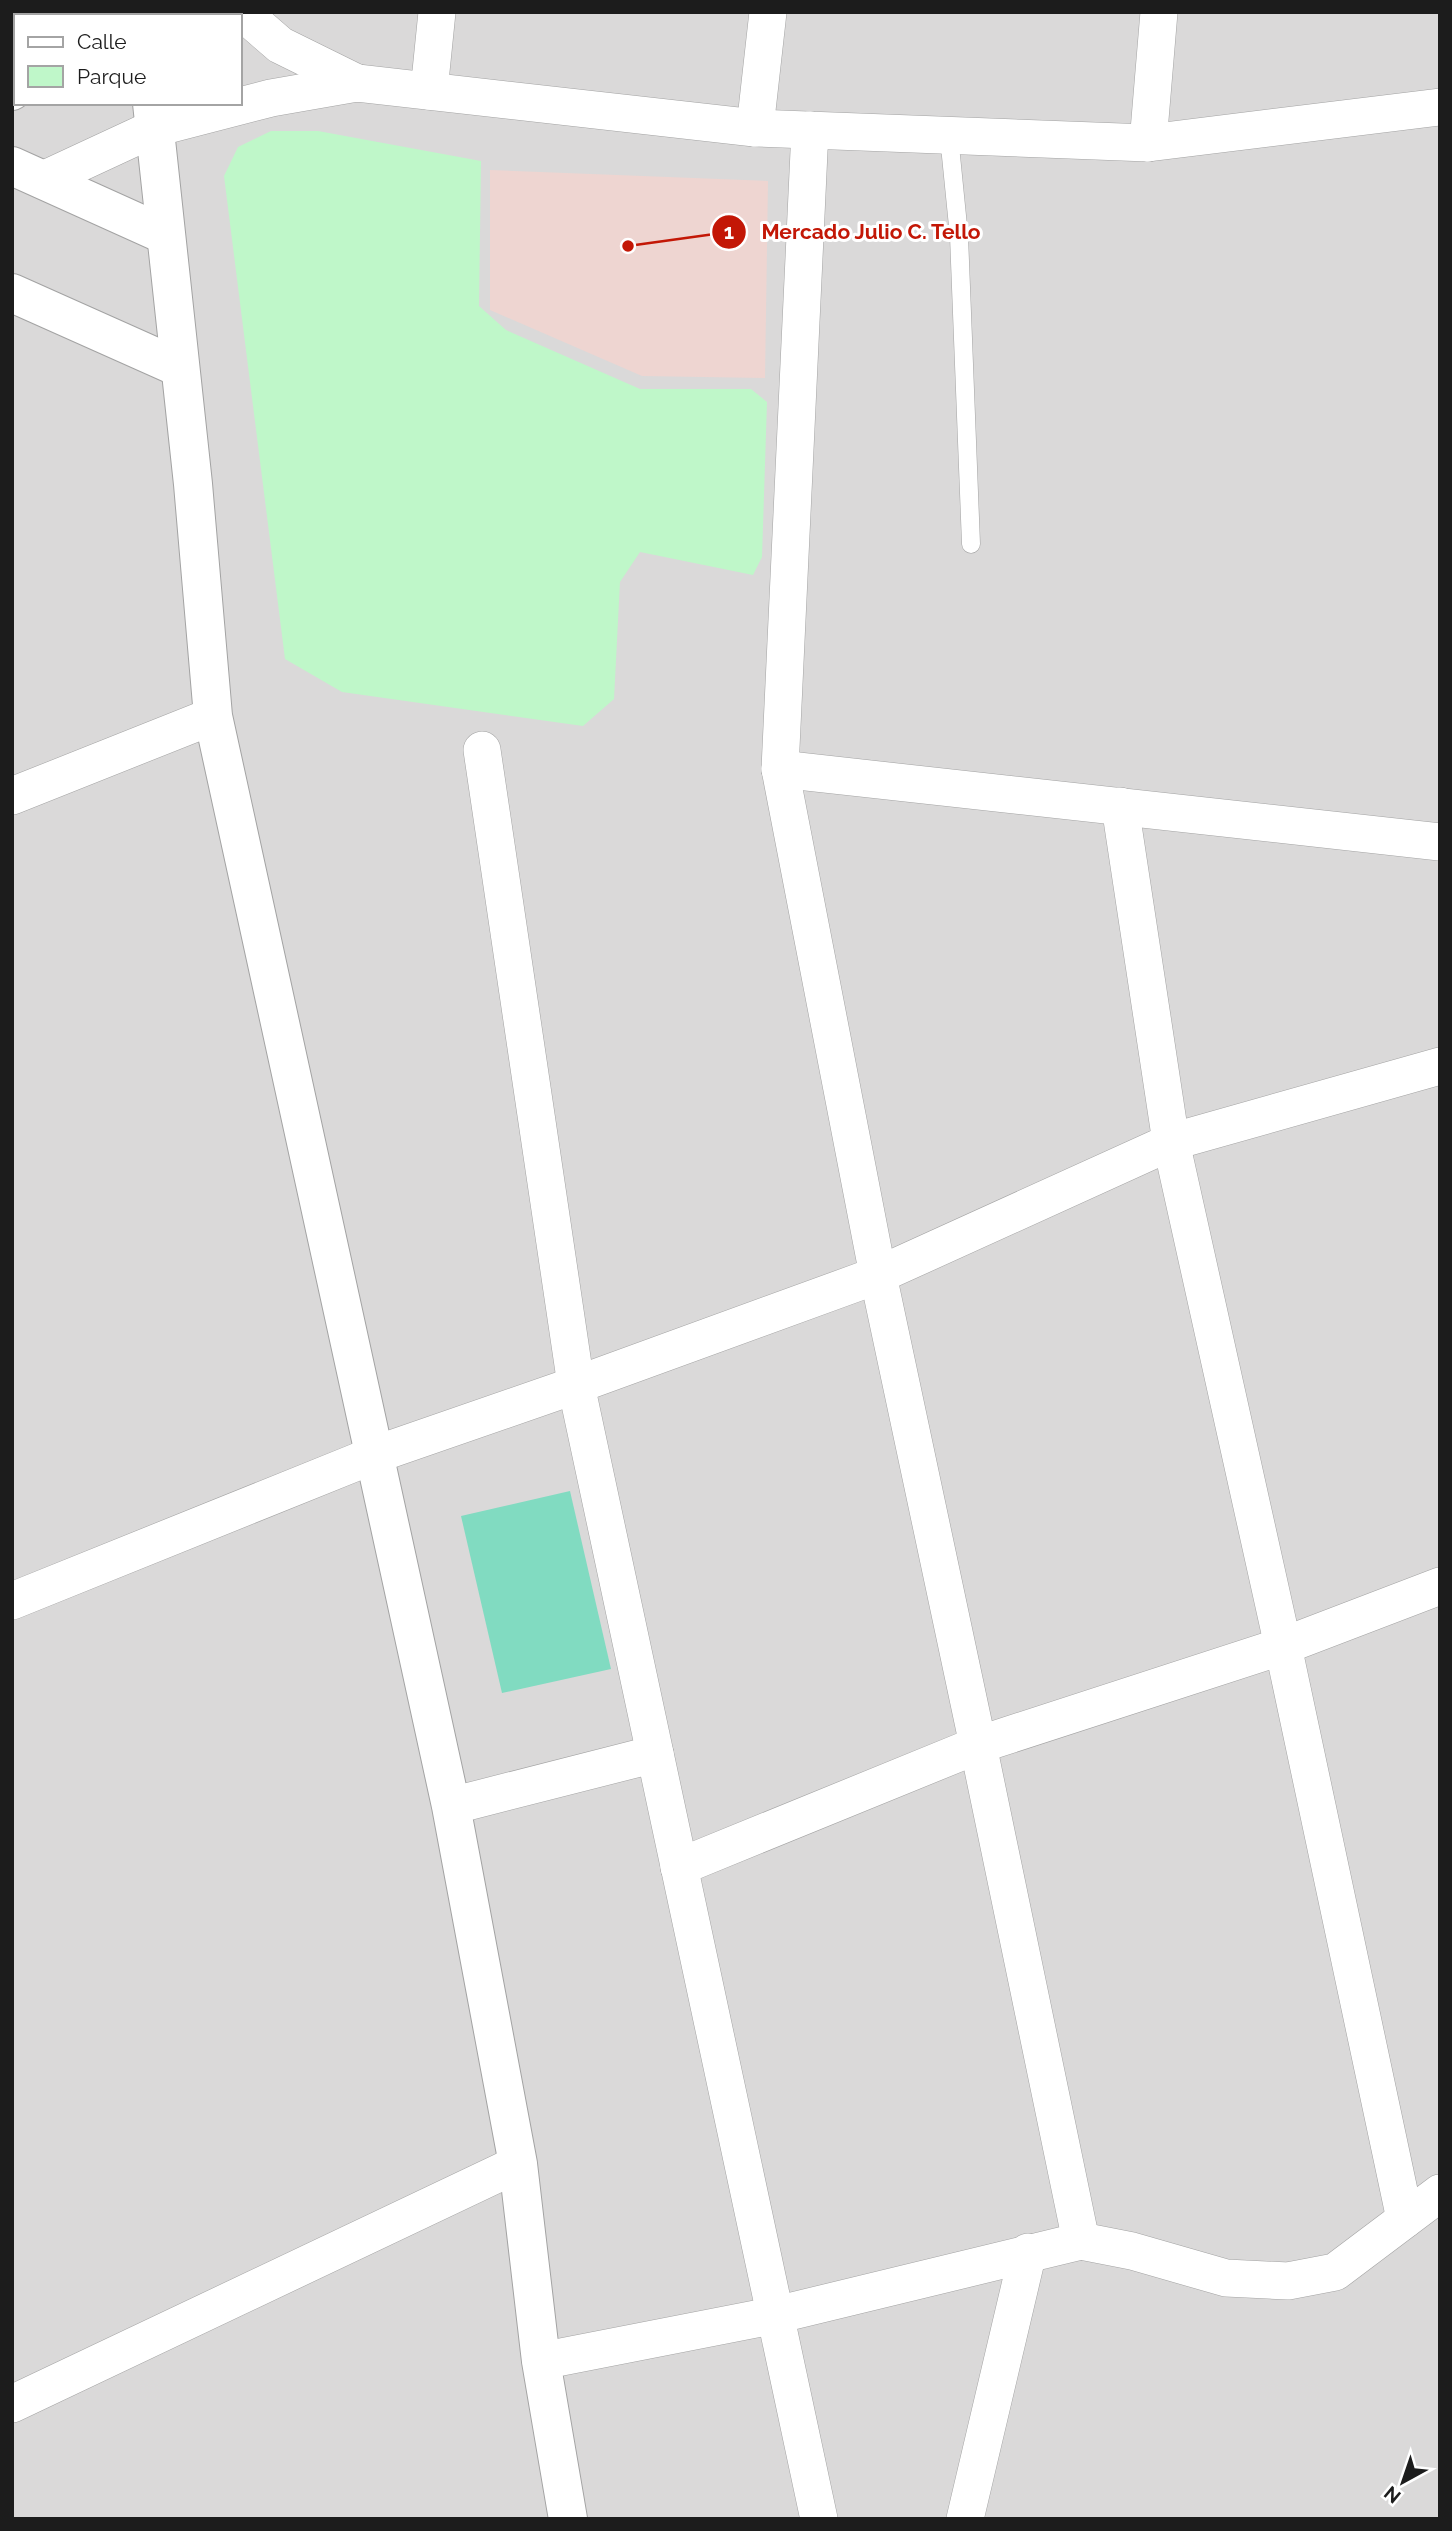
<svg xmlns="http://www.w3.org/2000/svg" width="1452" height="2531" font-family="Raleway,sans-serif">
<style>
.residential{fill:#dad9d9;fill-rule:evenodd}
.commercial{fill:#eed5d1}
.park{fill:#bff7c9}
.pitch{fill:#81dbc1}
.lines{fill:none;stroke-linecap:round;stroke-linejoin:round}
.service-casing{stroke:#a3a3a3;stroke-width:19}
.minor-casing{stroke:#a3a3a3;stroke-width:38}
.tertiary-casing{stroke:#a3a3a3;stroke-width:40}
.service{stroke:#fff;stroke-width:18}
.minor{stroke:#fff;stroke-width:37}
.tertiary{stroke:#fff;stroke-width:38}
.leader{fill:none;stroke:#c31706;stroke-width:2.5}
.callout-dot{fill:#c31706;stroke:#fff;stroke-width:2.5}
.mark-label{font-size:21px;text-anchor:middle;font-weight:bold;fill:#fff}
.callout-label{font-size:21px;text-anchor:middle;font-weight:bold;fill:#c31706;stroke:#fff;stroke-width:6;stroke-linejoin:round;paint-order:stroke}
</style>
<rect width="100%" height="100%" fill="#edebe2"/>
<path class="residential" d="M12,12H1440V2519H12ZM16,16H240V103H16Z"/>
<path class="commercial" d="M490,170L768,181L765,378L642,376L490,310Z"/>
<path class="park" d="M271,131H318L481,161L479,306L506,330L640,389H751L767,402L762,557L753,575L640,552L620,582L614,699L583,726L342,692L285,659L224,176L238,147Z"/>
<path class="pitch" d="M570,1491L611,1669L502,1693L461,1516Z"/>
<g class="lines">
<g class="service-casing">
<path id="service" d="M949,136L959,236L971,544"/>
</g>
<g class="minor-casing">
<g id="minor">
<path d="M242,12L280,45L357,83"/>
<path d="M429,91L437,12"/>
<path d="M755,128L768,12"/>
<path d="M810,130L780,769L878,1275L978,1745L1081,2241"/>
<path d="M1148,143L1159,12"/>
<path d="M43,180L155,128L271,98L357,83L755,128L1148,143L1440,107"/>
<path d="M482,750L576,1385L819,2519"/>
<path d="M780,769L1440,842"/>
<path d="M12,796L213,716"/>
<path d="M1120,806L1171,1142L1283,1646L1405,2219"/>
<path d="M12,1601L374,1455L576,1385L878,1275L1171,1142L1440,1066"/>
<path d="M451,1806L655,1754"/>
<path d="M679,1867L978,1745L1283,1646L1440,1586"/>
<path d="M541,2361L776,2315L1081,2241L1132,2251L1226,2278L1288,2281L1335,2272L1440,2193"/>
<path d="M12,2404L518,2164"/>
<path d="M965,2519L1028,2252"/>
</g>
</g>
<g class="tertiary-casing">
<g id="tertiary">
<path d="M141,12L142,16"/>
<path d="M47,16L48,12"/>
<path d="M12,91L16,83"/>
<path d="M152,103L193,484L213,716L451,1806L518,2164L541,2361L568,2519"/>
<path d="M12,166L165,235"/>
<path d="M12,293L180,368"/>
</g>
</g>
<use href="#service" class="service"/>
<use href="#minor" class="minor"/>
<use href="#tertiary" class="tertiary"/>
</g>
<path class="leader" d="M628 246L729 232"/>
<g class="callout-dot">
<circle cx="628" cy="246" r="7"/>
<circle cx="729" cy="232" r="18"/>
</g>
<g class="mark-label">
<text x="729" y="239">1</text>
</g>
<g class="callout-label">
<text x="871" y="239">Mercado Julio C. Tello</text>
</g>
<rect width="1452" height="2531" fill="none" stroke="#1c1c1c" stroke-width="28"/>
<rect x="14" y="14" width="228" height="91" fill="#ffffff" stroke="#a4a4a4" stroke-width="2"/>
<rect x="28" y="37" width="35" height="10" fill="#ffffff" stroke="#a4a4a4" stroke-width="2"/>
<text x="77" y="49" font-size="21" fill="#1c1c1c">Calle</text>
<rect x="28" y="66" width="35" height="21" fill="#bff7c9" stroke="#a4a4a4" stroke-width="2"/>
<text x="77" y="84" font-size="21" fill="#1c1c1c">Parque</text>
<g transform="translate(1403 2482) rotate(220)" stroke="#ffffff" stroke-width="5" paint-order="stroke">
<path d="M0-5L12 26L0 18L-12 26Z" fill="#1c1c1c"/>
<text y="-10" font-size="19" font-weight="bold" text-anchor="middle" fill="#1c1c1c">N</text>
</g>
</svg>
